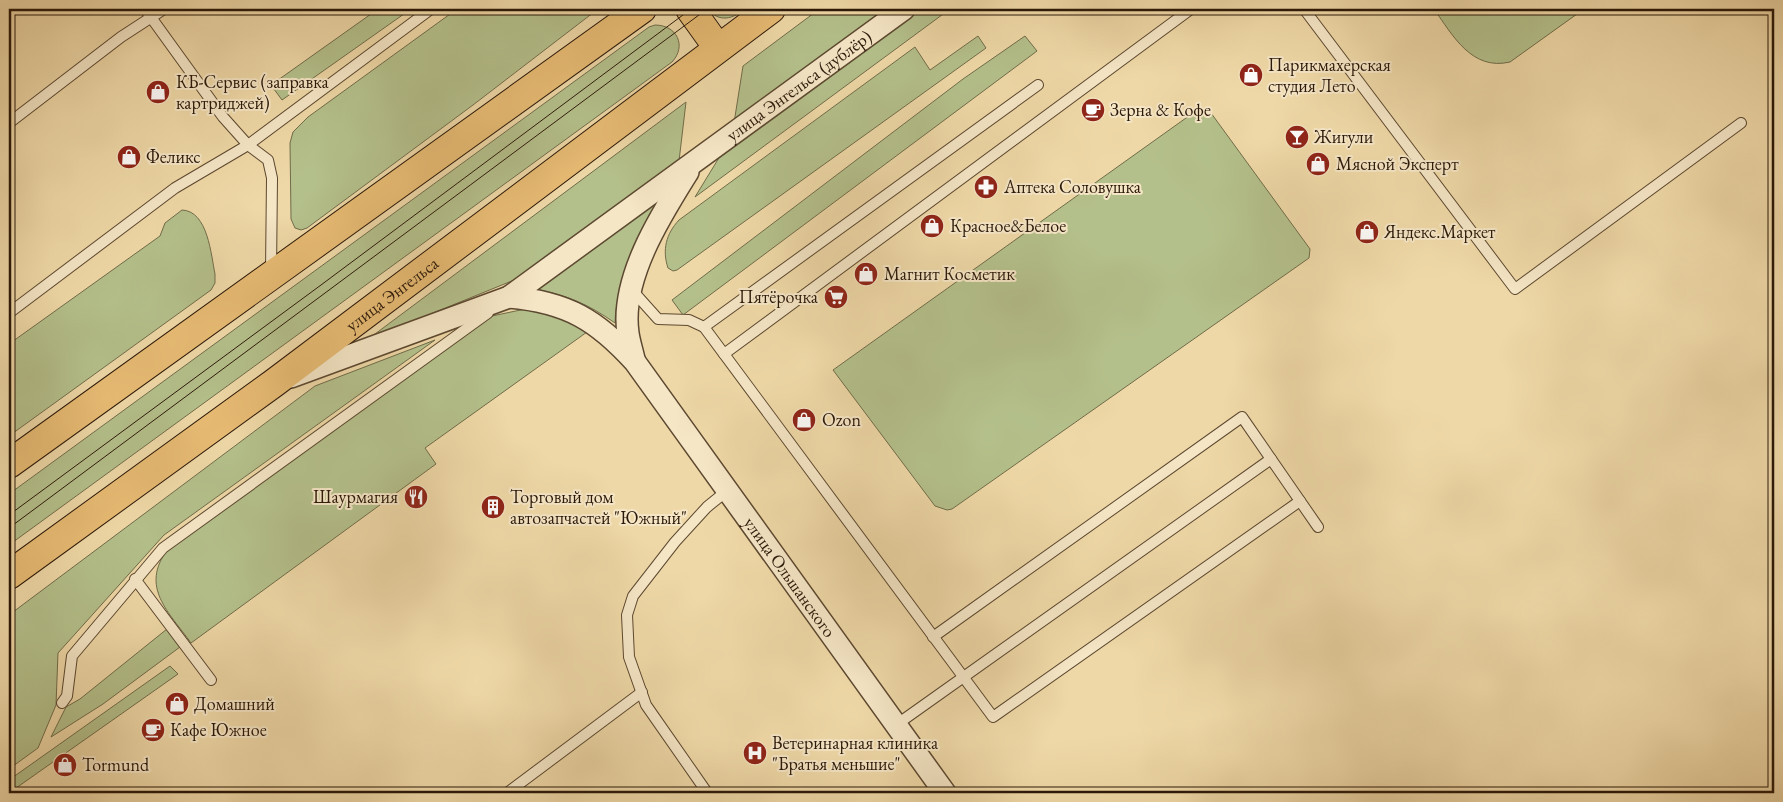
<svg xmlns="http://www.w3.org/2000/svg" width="1783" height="802" font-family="'EB Garamond',serif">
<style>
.green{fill:#b4c08b;stroke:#706c4a}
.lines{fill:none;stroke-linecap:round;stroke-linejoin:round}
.service-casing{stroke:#5c4830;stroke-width:12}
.minor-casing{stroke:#5c4830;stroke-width:24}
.primary-casing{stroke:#2b1809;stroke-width:30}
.service{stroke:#f5e6c6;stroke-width:10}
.minor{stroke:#f5e6c6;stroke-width:21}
.primary{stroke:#e8bc74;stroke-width:28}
.tram{stroke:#2b1809;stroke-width:1}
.labels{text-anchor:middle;stroke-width:4;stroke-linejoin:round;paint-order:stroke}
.poi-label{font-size:18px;fill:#2b1809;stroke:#f5e6c6;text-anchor:start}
.street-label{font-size:18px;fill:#2b1809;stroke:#f5e6c6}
</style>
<rect width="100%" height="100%" fill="#efd8a7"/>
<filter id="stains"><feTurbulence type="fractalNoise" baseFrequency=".004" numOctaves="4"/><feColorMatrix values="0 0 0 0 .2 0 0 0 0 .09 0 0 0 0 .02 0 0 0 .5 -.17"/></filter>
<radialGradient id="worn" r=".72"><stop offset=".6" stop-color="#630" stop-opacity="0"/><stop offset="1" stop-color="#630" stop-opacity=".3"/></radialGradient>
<g class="green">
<path d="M378,9H411L282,100L271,85Z"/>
<path d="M457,9H598L473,105L307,228L301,230L295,228L291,219L290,143L293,132L308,117Z"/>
<path d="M707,9H746C732,19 720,23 707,9Z"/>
<path d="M824,9H883L886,13L734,123L743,66L814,13Z"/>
<path d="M911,9H950L695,197L728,143Z"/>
<path d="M1434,9H1584L1510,62C1472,71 1453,36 1434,9Z"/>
<path d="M655,25C677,25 687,46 672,62L9,545V494L649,27Z"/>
<path d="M978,36L986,48L677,270L673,271L668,268C662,250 666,234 679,220L915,47L930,70Z"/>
<path d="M1025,36L1037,51L683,315L672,300L963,79Z"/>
<path d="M686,102L679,161L519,278L367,340Z"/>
<path d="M1200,108L1207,110L1211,113L1310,249L1309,258L952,509L947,510L935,506L833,370Z"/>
<path d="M664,195C644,234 616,278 615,323C588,304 567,295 534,289Z"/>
<path d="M182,210C208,211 211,255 215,274V283L211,290L9,436V344L160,236L165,223Z"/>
<path d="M530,308L594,327L425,448L436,464L191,643C169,612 139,587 168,549L492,316Z"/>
<path d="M435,340L164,535L58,653L56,705L38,748L9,769V615L315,386Z"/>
<path d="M167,629L180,647L103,704L51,737L66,707L80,699Z"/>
<path d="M170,666L178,674L9,793V780Z"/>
</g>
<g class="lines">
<g class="service-casing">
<g id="service">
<path d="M145,9L223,117L248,145L268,160L272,178L271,272"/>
<path d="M1304,9L1515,289L1741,123"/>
<path d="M9,123L121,37L164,9"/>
<path d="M632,290L658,319L689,320L704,327L993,717L1300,501"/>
<path d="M9,313L175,188L248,145L431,9"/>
<path d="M704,327L1038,85"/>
<path d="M724,354L1191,9"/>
<path d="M135,579L211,680"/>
<path d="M933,637L1242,417L1318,527"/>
<path d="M62,703L67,696L72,656L163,548L488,313"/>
<path d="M896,725L1271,459"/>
<path d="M507,793L642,692"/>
<path d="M705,793L706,791L646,705L629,657L627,615L633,596L675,542L707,507L728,490"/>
</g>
</g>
<g class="minor-casing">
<g id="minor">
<path id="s1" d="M509,297C567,302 597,320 635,362L945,793"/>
<path d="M634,359C632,350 629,341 628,333C620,279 661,215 688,172"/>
<path id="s2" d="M291,377L509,297L904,9"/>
</g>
</g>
<g class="primary-casing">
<g id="primary">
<path d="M690,9L718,48"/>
<path d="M9,464L642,9"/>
<path id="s3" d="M9,575L274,383L771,9"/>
</g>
</g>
<use href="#service" class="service"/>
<use href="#minor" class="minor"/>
<use href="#primary" class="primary"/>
<g class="tram">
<path d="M9,515L321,285L691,9"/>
<path d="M9,528L707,9"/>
</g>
</g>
<defs>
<g id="shop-disc" transform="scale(1.25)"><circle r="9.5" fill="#8f2418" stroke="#f5e6c6"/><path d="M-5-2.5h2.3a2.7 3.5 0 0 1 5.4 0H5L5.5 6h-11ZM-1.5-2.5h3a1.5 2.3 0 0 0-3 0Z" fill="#fff"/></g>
<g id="cafe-disc" transform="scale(1.25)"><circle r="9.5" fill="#8f2418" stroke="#f5e6c6"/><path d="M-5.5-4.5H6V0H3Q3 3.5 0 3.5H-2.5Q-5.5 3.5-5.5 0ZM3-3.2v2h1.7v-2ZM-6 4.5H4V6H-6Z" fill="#fff"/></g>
<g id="bar-disc" transform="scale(1.25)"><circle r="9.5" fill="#8f2418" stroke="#f5e6c6"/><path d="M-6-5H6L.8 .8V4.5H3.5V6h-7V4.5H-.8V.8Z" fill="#fff"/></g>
<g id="pharmacy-disc" transform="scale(1.25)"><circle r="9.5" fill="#8f2418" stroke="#f5e6c6"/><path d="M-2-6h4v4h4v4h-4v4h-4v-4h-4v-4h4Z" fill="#fff"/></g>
<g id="supermarket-disc" transform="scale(1.25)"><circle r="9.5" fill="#8f2418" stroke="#f5e6c6"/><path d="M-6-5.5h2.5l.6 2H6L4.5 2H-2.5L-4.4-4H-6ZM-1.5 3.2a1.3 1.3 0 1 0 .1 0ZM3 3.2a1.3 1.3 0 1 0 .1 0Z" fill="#fff"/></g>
<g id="restaurant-disc" transform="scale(1.25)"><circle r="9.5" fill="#8f2418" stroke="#f5e6c6"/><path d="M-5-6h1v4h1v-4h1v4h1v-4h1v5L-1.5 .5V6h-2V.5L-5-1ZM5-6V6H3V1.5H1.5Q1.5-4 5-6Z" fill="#fff"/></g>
<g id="building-disc" transform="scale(1.25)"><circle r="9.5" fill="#8f2418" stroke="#f5e6c6"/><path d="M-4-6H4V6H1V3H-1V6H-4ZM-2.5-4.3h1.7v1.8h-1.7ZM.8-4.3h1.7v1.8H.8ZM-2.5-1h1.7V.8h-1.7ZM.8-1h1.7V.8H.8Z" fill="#fff"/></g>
<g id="hospital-disc" transform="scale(1.25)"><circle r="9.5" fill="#8f2418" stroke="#f5e6c6"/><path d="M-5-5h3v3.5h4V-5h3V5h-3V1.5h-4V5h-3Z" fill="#fff"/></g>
</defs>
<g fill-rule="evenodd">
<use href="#shop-disc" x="1251" y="75"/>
<use href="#shop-disc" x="158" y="92"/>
<use href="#cafe-disc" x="1093" y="110"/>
<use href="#bar-disc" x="1297" y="137"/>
<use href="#shop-disc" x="129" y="157"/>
<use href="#shop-disc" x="1318" y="164"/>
<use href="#pharmacy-disc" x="986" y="187"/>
<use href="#shop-disc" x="932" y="226"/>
<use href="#shop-disc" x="1367" y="232"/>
<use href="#shop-disc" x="866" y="274"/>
<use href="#supermarket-disc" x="836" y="297"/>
<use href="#shop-disc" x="804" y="420"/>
<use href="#restaurant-disc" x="416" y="497"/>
<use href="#building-disc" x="493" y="507"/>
<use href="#shop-disc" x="177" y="704"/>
<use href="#cafe-disc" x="153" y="730"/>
<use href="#hospital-disc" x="755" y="753"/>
<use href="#shop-disc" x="65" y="765"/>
</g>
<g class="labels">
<g class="poi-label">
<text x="1268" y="71">Парикмаxерская<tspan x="1268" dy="21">студия Лето</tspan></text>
<text x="176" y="88">КБ-Сервис (заправка<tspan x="176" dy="21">картриджей)</tspan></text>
<text x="1110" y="116">Зерна &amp; Кофе</text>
<text x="1314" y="143">Жигули</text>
<text x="146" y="163">Феликс</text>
<text x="1336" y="170">Мясной Эксперт</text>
<text x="1004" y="193">Аптека Соловушка</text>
<text x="950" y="232">Красное&amp;Белое</text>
<text x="1384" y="238">Яндекс.Маркет</text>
<text x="884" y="280">Магнит Косметик</text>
<text x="818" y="303" text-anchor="end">Пятёрочка</text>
<text x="822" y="426">Ozon</text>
<text x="398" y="503" text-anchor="end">Шаурмагия</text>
<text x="510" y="503">Торговый дом<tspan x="510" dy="21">автозапчастей "Южный"</tspan></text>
<text x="194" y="710">Домашний</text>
<text x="170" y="736">Кафе Южное</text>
<text x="772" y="749">Ветеринарная клиника<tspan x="772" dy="21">"Братья меньшие"</tspan></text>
<text x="82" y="771">Tormund</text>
</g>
<g class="street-label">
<text dy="6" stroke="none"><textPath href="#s2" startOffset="591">улица Энгельса (дублёр)</textPath></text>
<text dy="6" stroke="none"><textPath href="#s3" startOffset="475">улица Энгельса</textPath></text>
<text dy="6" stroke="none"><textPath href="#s1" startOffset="411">улица Ольшанского</textPath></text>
</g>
</g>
<rect width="1783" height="802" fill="none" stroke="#efd8a7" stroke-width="30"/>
<rect x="10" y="10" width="1763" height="782" fill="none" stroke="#2b1809" stroke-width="2.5"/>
<rect x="15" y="15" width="1753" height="772" fill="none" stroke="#2b1809"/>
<rect width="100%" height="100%" filter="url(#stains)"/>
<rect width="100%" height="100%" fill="url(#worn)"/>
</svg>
